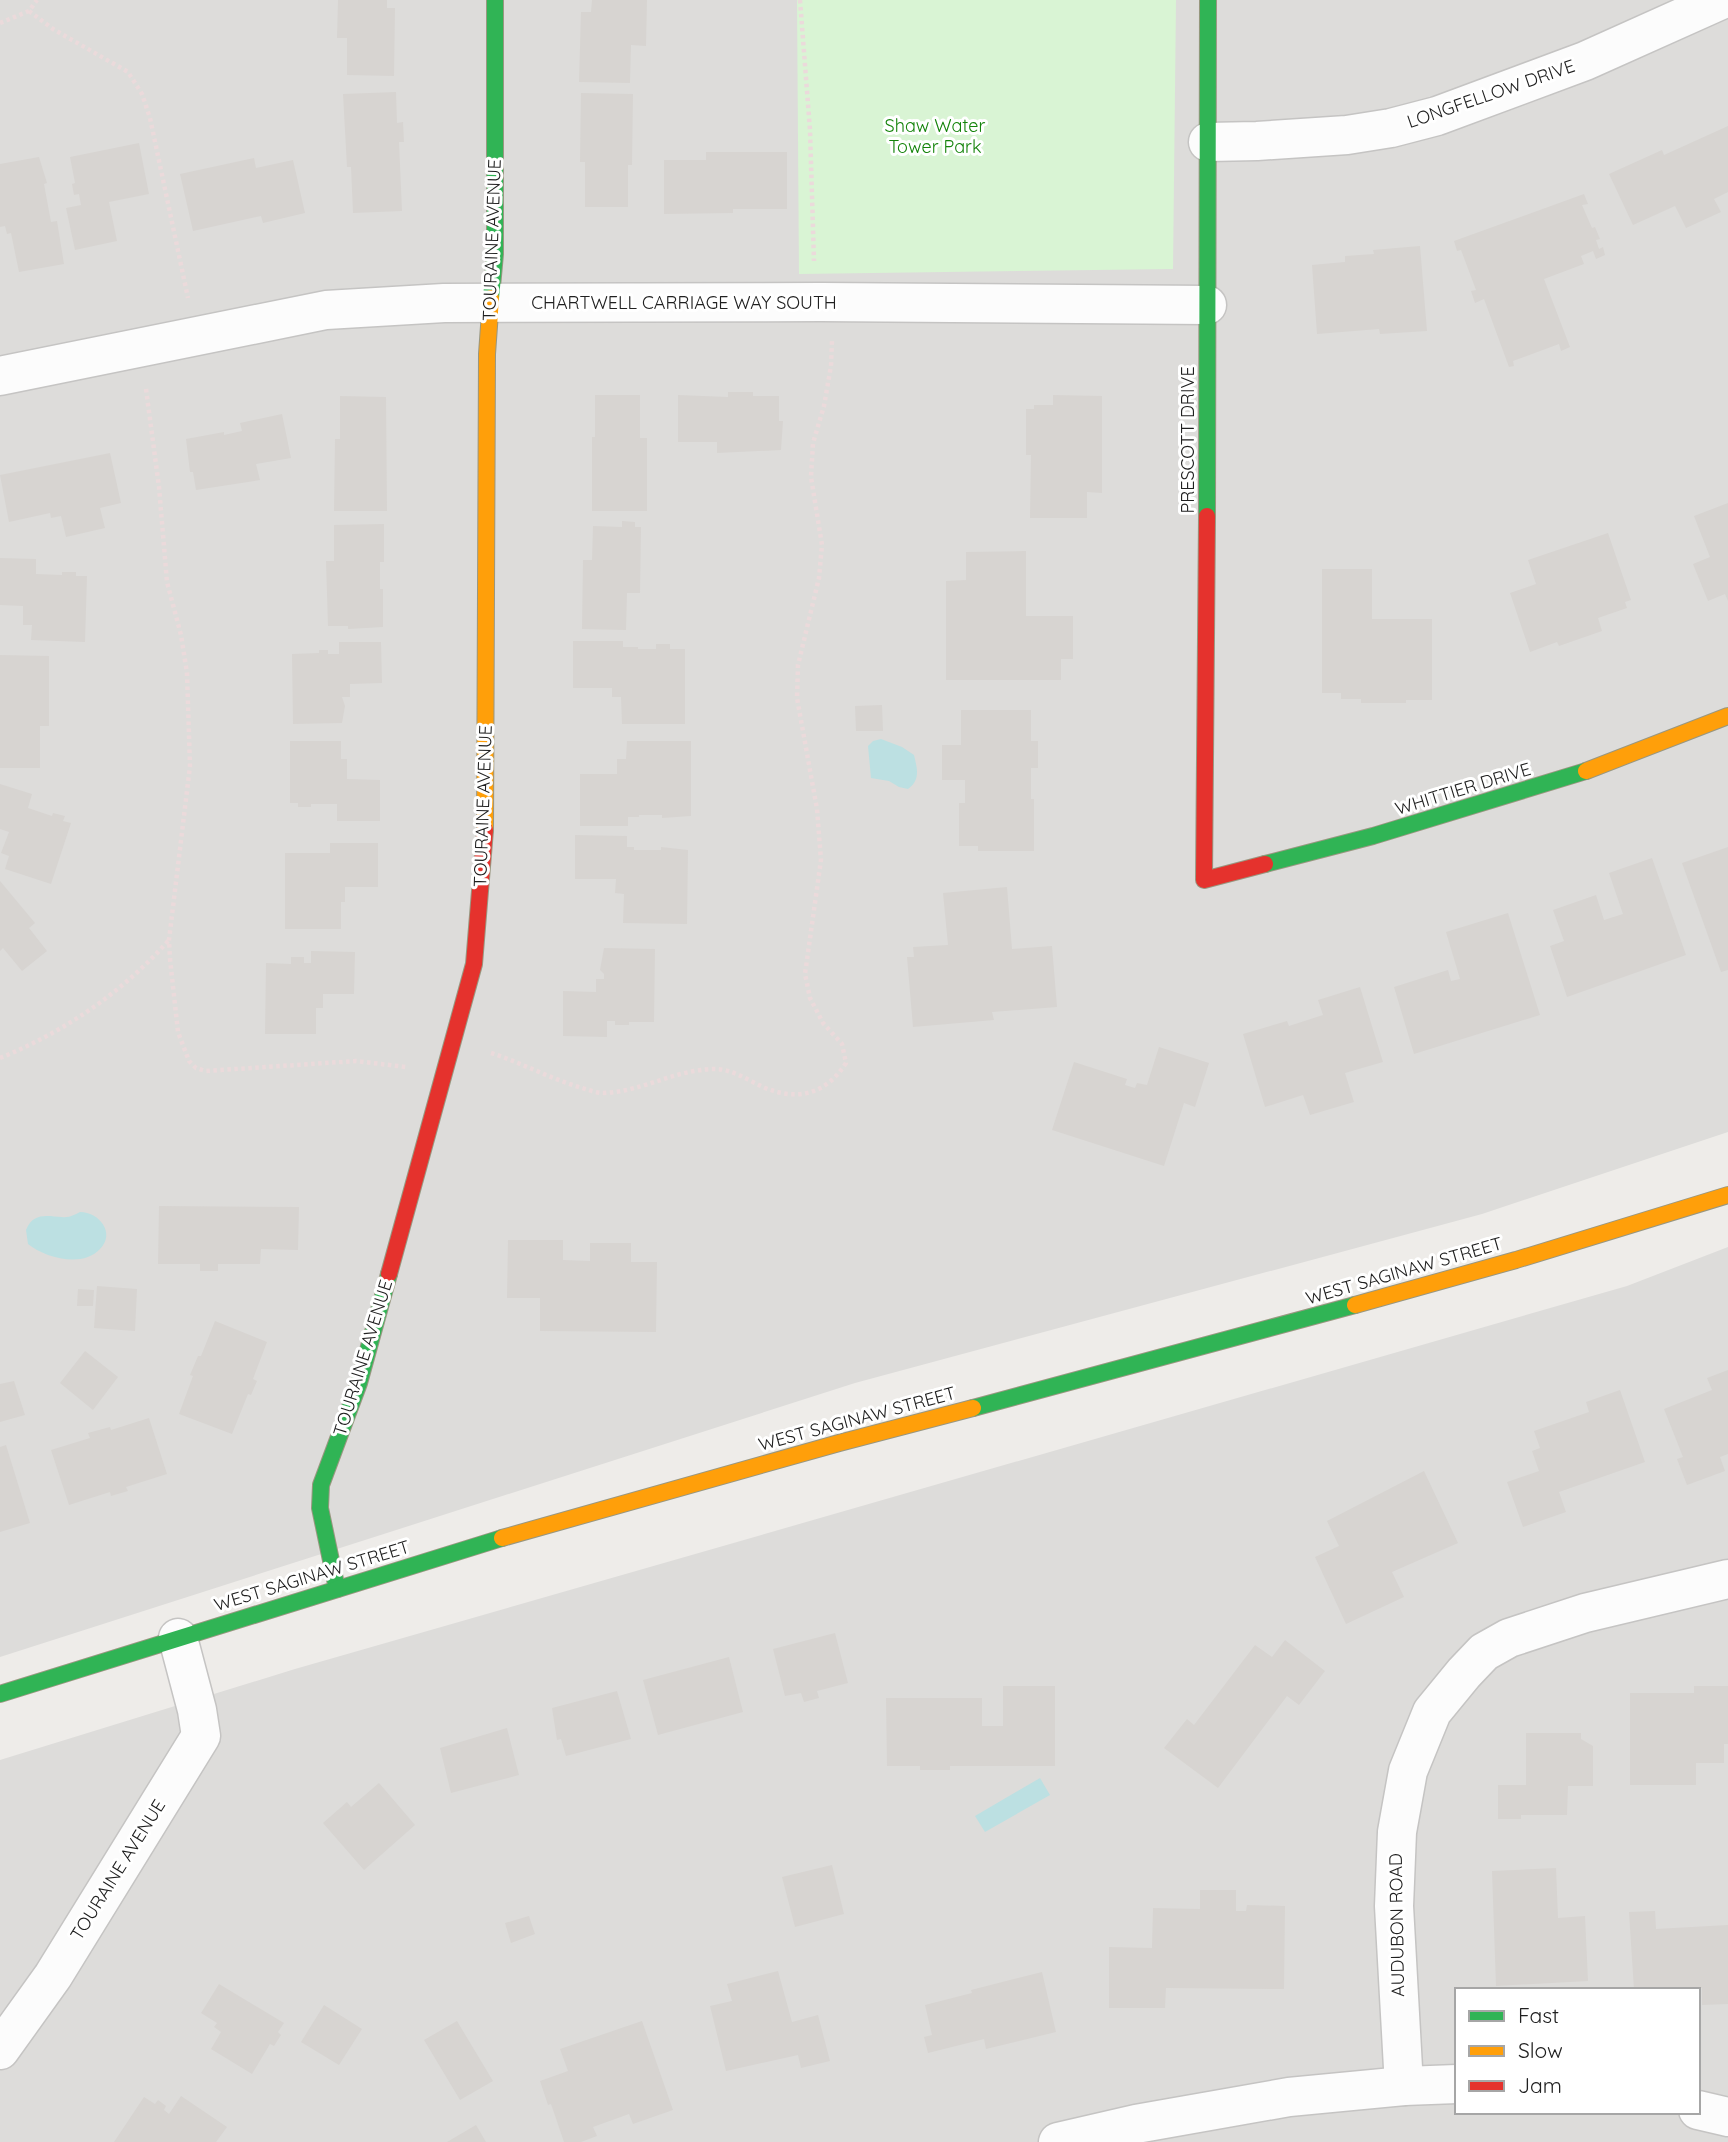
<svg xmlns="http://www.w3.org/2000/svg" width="1728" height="2142" font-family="Quicksand,sans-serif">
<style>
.residential{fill:#dddcda;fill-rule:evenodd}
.park{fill:#d9f4d4}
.water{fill:#bce0e2}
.building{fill:#d7d4d1}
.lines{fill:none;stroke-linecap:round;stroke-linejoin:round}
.street-casing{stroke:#c5c4c3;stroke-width:41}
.fast-casing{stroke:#999780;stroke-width:18}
.slow-casing{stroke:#999780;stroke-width:18}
.jam-casing{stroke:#999780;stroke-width:18}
.path{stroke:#ebdadb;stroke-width:4.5;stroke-dasharray:3.5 3.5;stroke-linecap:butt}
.street{stroke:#fcfcfc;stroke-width:38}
.fast{stroke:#30b455;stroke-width:16}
.slow{stroke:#ff9f0a;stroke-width:16}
.jam{stroke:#e5322d;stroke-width:16}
.labels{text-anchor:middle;stroke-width:6;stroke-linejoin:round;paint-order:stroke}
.street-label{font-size:18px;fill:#202020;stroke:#fff}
.park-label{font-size:18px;fill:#138309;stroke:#fff}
</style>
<rect width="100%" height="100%" fill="#eeece9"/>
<g class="residential">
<path d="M0,0H1728V1132L1482,1214L855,1383L0,1657Z"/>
<path d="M1728,1247V2142H0V1760L295,1669L1627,1286ZM1457,1990H1698V2112H1457Z"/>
</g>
<path class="park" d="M797,0H1176L1173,269L799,274Z"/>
<g class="water">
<path d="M881,739L902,747L914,755C917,768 921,780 908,789L899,787L889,781L871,778L868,746L873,741Z"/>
<path d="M80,1212C99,1212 116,1233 100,1249C83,1268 45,1258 28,1244L26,1230C33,1212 47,1216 62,1217C69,1218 74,1215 80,1212Z"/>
<path d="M1040,1778L1050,1795L985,1832L975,1816Z"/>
</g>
<g class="building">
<path d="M338,0H387V8H395L394,76L347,75V38H337Z"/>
<path d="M592,0H647L646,46L631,45L630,83L579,82L581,12H591Z"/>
<path d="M396,92L397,123L403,122L404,142H399L402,211L353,213L351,167H347L343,94Z"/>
<path d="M581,93L633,94L632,165H628V207H585V162H580Z"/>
<path d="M1728,126V192L1714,199L1721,212L1686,228L1675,206L1633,225L1609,174L1662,150L1664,155Z"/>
<path d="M139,143L149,194L109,202L117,241L75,250L66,208L81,205L79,194L74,195L72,184L75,183L70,157Z"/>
<path d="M706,152H787V209H733V213L664,214V160H706Z"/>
<path d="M39,157L47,183L44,184L51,222L57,221L64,264L19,272L11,233L7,234L5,226L0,227V164Z"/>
<path d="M254,158L256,168L293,160L305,213L263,223L261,216L193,231L180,174Z"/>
<path d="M1584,194L1588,204L1582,205L1592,228L1595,227L1600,239L1596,240L1599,249L1603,247L1605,255L1596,259L1593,251L1581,256L1584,264L1544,279L1570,347L1561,351L1559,344L1513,361L1514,366L1509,367L1484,299L1475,303L1471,291L1476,290L1461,250L1457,251L1454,241Z"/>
<path d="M1420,246L1427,331L1380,334L1379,329L1317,334L1312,265L1345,262V256L1374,254L1373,250Z"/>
<path d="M728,392H753V396H779V421H783L781,450L717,453V442H678V395L728,397Z"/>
<path d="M595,395H640V438H647V511H592V437H595Z"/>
<path d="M1053,395L1102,396V493L1087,492V518H1030L1031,455H1026V409H1034V405H1053Z"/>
<path d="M340,396L386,397L387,511H334L335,439H340Z"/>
<path d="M282,414L291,458L256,464L260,480L196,490L193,472H190L186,439L224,432V435L242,431L240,423Z"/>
<path d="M110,453L121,503L100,508L105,528L66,537L61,516L51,518L50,513L9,522L0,475Z"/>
<path d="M1728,503V601L1725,594L1708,601L1693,564L1710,557L1694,516Z"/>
<path d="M622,521L635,522V527H641L640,593H627L626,630L582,629L583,560H592L593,526L622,527Z"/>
<path d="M384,524V562H380V589H383V627L348,629V626H328L326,561H334V525Z"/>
<path d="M1608,533L1631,600L1625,602L1627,608L1598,618L1602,631L1559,646L1557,642L1530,652L1510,593L1536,584L1528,560Z"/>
<path d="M1026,551V616H1073V659H1061V680H946V581L966,580V552Z"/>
<path d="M0,558L36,559V574L62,575V572H76V576H87L85,642L31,640L32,625H23V606L0,605Z"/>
<path d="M1322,569H1372V619H1432V700H1406V703H1361V699H1341V693H1322Z"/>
<path d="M573,641H623V647H638V649H656V644H670V649H685V724H622L621,697H612V688H573Z"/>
<path d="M339,642H381L382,683L350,684V697H342L345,706L342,723L293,724L292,654L319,653V650H328V654H339Z"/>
<path d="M0,655L49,656V726H40V768H0Z"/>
<path d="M882,705L883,731H856L855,706Z"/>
<path d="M961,710H1031V741H1038V768H1031V799H1034V851H978V846H959V803H965V780H942V745H961Z"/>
<path d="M290,741H341V759H347V779L380,780V821H337V804H311V807H298V803H290Z"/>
<path d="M627,741H691V816L662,818V815H639V817H628V826H580V774H617V759H626Z"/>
<path d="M0,784L32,794L28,808L52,816L53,813L65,816L63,821L71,823L51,884L5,869L9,856L1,853L9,832L0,829Z"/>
<path d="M575,835L627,836V847H634V850H661V847L688,850L687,924L623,923L624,894L615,893L616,879H575Z"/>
<path d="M330,843H378V887H345V902H341V929H285V853H330Z"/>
<path d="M1728,847V970L1721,972L1682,863Z"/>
<path d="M1652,858L1686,955L1567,997L1550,946L1564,941L1553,910L1596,895L1604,920L1623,914L1609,873Z"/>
<path d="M0,881L35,923L29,928L47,951L22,971L3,948L0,951Z"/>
<path d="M1007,887L1012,949L1052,946L1057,1007L992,1012L994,1020L913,1027L907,957H914L913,947L948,945L943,893Z"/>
<path d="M1508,913L1540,1015L1414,1054L1394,987L1448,970L1451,981L1460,979L1446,932Z"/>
<path d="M604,948L655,949L654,1022H629V1025H615V1021H607V1037L563,1036V991L596,992V979H604V974L600,970Z"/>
<path d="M311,951L355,952L354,994H323V1008H316V1034H265L266,963L291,964V957H304V963H311Z"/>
<path d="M1360,987L1383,1062L1345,1073L1354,1102L1310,1115L1303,1095L1265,1107L1243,1034L1287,1021L1289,1026L1323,1015L1318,1000Z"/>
<path d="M1159,1047L1209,1063L1195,1107L1184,1103L1164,1166L1052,1130L1074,1062L1127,1079L1125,1085L1135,1088L1137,1083L1147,1085Z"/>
<path d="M159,1206L299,1207L298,1250L261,1249L260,1264H218V1271H200V1264H158Z"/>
<path d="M508,1240H563V1260L590,1261V1243H631V1262H657L656,1332L540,1331V1298H507Z"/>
<path d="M97,1286L137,1289L135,1331L94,1328Z"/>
<path d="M78,1289L94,1290L93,1306H77Z"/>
<path d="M215,1321L267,1342L253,1379L257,1381L251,1395L248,1394L232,1434L179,1414L193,1376L190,1375L198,1356H201Z"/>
<path d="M85,1351L118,1377L93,1410L60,1383Z"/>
<path d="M1728,1370V1454L1720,1457L1725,1471L1687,1485L1677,1459L1683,1457L1664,1409L1712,1390L1707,1378Z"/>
<path d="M14,1381L25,1415L0,1422V1384Z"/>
<path d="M1620,1390L1645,1462L1559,1492L1566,1512L1523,1527L1507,1482L1539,1471L1532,1451L1540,1448L1534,1431L1589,1412L1586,1402Z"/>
<path d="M149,1418L167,1474L126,1487L128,1491L111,1496L110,1492L69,1505L51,1450L90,1438L88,1433L110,1427L111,1430Z"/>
<path d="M6,1445L30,1523L0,1532V1447Z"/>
<path d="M1424,1471L1458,1543L1392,1572L1404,1597L1346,1624L1315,1557L1339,1546L1327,1521Z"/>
<path d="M835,1633L848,1683L817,1691L819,1698L804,1702L801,1693L785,1696L773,1649Z"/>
<path d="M1285,1640L1325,1671L1299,1705L1287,1696L1218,1788L1164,1748L1187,1719L1194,1725L1255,1645L1272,1657Z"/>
<path d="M729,1657L743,1712L658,1735L643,1680Z"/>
<path d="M1003,1686H1055V1766H950V1770H920V1766H887L886,1698H982V1726H1003Z"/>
<path d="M1694,1686H1728V1744H1724V1763H1696V1785H1630V1693H1694Z"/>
<path d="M617,1691L631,1739L566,1756L561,1739L557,1740L552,1708Z"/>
<path d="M507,1728L519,1775L451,1793L440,1748Z"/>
<path d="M1526,1733H1581V1739L1593,1746V1786H1568L1567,1815H1521V1819H1498V1785H1526Z"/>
<path d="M379,1783L415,1825L364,1870L323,1823L347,1802L351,1807Z"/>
<path d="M832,1865L844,1914L795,1927L782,1877Z"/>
<path d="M1556,1868L1558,1918L1585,1916L1588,1981L1496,1986L1492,1871Z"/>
<path d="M1200,1890H1236V1911H1246L1247,1905L1285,1906L1284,1989L1166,1988L1165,2008H1109V1947L1152,1948L1153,1908L1200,1909Z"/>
<path d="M1655,1911L1656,1929L1728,1925V2004L1702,2005V1988L1634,1990L1629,1912Z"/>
<path d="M529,1916L535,1934L511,1943L505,1923Z"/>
<path d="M778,1971L792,2022L818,2015L830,2061L801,2068L798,2055L726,2071L710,2006L732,2001L727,1984Z"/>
<path d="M1042,1972L1056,2032L986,2049L984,2039L928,2053L924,2037L932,2035L925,2005L972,1993L971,1990Z"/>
<path d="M219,1984L284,2023L278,2032L281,2035L274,2046L270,2044L252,2074L211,2049L221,2032L214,2027L217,2023L201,2013Z"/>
<path d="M324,2005L362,2029L339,2065L301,2042Z"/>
<path d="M457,2021L493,2081L460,2100L424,2040Z"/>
<path d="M642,2021L673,2110L633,2124L629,2114L593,2127L597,2136L581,2142H564L551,2104L548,2105L540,2081L568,2071L560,2049Z"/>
<path d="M181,2096L227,2127L216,2142H114L144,2097L155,2104L158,2100L166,2106L164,2110L169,2114Z"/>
<path d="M476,2125L486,2142H447Z"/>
</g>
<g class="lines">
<g class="street-casing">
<g id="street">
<path d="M1208,142L1257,141L1347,135L1391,128L1437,116L1585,61L1721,0"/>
<path d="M0,376L326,310L444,303L821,302L1207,305"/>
<path d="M0,2050L53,1976L201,1736L197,1710L178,1638"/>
<path d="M1404,2086L1457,2084"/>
<path d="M1698,2110L1728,2117"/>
<path d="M1058,2142L1136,2124L1289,2097L1404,2086L1394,1906L1397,1832L1408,1771L1432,1712L1464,1673L1484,1652L1509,1638L1585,1613L1728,1579"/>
</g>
</g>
<g class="fast-casing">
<g id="fast">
<path d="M491,298L495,254V0"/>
<path d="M1207,516L1208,0"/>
<path d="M1265,864L1373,836L1586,771"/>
<path d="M973,1408L1355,1305"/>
<path d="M337,1589L320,1508L321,1485L359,1383L389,1274"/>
<path d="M0,1694L502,1538"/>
</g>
</g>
<g class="slow-casing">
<g id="slow">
<path d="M1586,771L1728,716"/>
<path d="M485,830L487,354L491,298"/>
<path d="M1355,1305L1516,1260L1728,1195"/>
<path d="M502,1538L839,1443L973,1408"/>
</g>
</g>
<g class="jam-casing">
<g id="jam">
<path d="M1207,516L1204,880L1265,864"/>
<path d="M389,1274L474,964L485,830"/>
</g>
</g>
<g class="path">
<path d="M800,0L810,130L814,261"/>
<path d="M29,11L53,29L128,72L142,94L150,118L188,298"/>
<path d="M0,23L29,11L37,0"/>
<path d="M146,389L159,487L167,582L181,635L187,673L190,766L169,940L170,959L178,1032L189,1061L196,1068L206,1071L356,1061L406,1067"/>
<path d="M491,1053C522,1063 551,1079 582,1088C589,1090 596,1093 603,1093C641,1092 674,1070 713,1069C730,1068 748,1080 763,1087C798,1102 826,1094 846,1063L842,1044L823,1023L810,998L805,974L821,860L817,809L797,698L798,665L819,578L822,545L811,477L813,443L824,406L831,366L832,341"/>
<path d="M0,1058C64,1032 123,992 169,940"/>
</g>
<use href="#street" class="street"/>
<use href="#fast" class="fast"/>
<use href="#slow" class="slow"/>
<use href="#jam" class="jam"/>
</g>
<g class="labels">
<g class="street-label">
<text transform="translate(1491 94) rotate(-19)" y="6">LONGFELLOW DRIVE</text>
<text transform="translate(492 240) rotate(-88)" y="6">TOURAINE AVENUE</text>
<text x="684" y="309">CHARTWELL CARRIAGE WAY SOUTH</text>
<text transform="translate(1188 440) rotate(-90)" y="6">PRESCOTT DRIVE</text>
<text transform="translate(1463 789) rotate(-17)" y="6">WHITTIER DRIVE</text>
<text transform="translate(483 806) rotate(-88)" y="6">TOURAINE AVENUE</text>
<text transform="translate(1404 1271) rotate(-16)" y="6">WEST SAGINAW STREET</text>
<text transform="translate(363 1358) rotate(-73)" y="6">TOURAINE AVENUE</text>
<text transform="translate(857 1419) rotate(-15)" y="6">WEST SAGINAW STREET</text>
<text transform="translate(312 1576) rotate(-17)" y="6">WEST SAGINAW STREET</text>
<text transform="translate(118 1870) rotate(-58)" y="6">TOURAINE AVENUE</text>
<text transform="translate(1397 1925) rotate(-91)" y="6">AUDUBON ROAD</text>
</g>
<g class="park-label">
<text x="935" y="132">Shaw Water<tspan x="935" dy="21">Tower Park</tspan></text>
</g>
</g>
<rect x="1455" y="1988" width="245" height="126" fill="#ffffff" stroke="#a6a6a6" stroke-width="2"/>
<rect x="1469" y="2011" width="35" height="10" fill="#30b455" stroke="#a6a6a6" stroke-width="2"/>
<text x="1518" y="2023" font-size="21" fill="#202020">Fast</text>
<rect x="1469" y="2046" width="35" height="10" fill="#ff9f0a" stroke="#a6a6a6" stroke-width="2"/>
<text x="1518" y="2058" font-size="21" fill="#202020">Slow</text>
<rect x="1469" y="2081" width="35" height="10" fill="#e5322d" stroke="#a6a6a6" stroke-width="2"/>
<text x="1518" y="2093" font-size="21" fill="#202020">Jam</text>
</svg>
